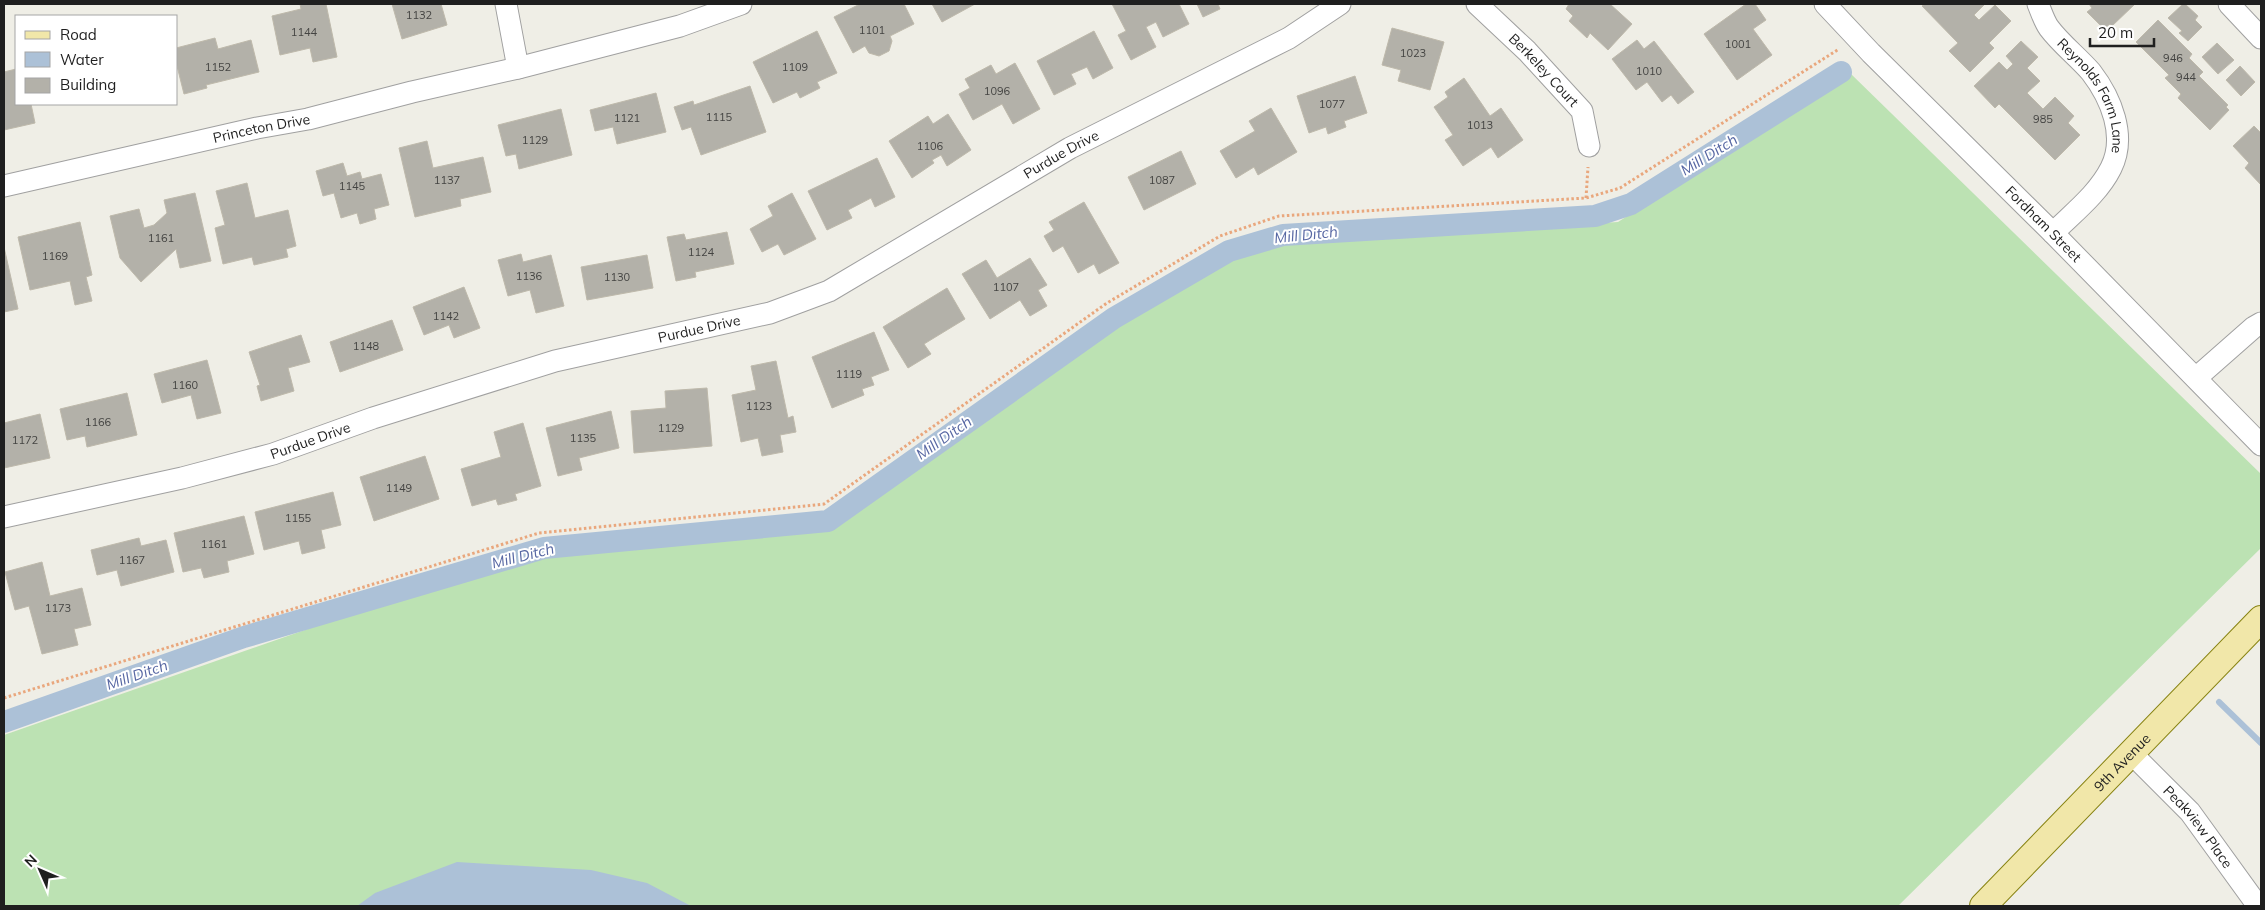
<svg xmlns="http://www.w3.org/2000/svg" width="2265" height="910" font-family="Mulish,sans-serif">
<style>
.grass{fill:#bce2b3}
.water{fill:#acc1d7}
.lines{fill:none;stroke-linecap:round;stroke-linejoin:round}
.stream{stroke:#acc1d7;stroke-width:6}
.canal{stroke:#acc1d7;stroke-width:22}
.building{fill:#b3b1a9;stroke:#beb9ab}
.minor-casing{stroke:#a0a0a0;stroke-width:23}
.major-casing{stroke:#888312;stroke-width:28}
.path{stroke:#e9a77d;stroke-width:3;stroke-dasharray:2.5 2.5;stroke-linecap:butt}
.minor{stroke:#fff;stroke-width:21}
.major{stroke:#f1e7a9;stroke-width:26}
.labels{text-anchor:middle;stroke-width:4;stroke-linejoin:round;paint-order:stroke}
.number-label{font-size:11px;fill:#444442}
.street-label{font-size:14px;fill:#1f1f1f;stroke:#fff}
.water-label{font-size:15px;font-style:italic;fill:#5767a3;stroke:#fff}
</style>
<rect width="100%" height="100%" fill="#efeee6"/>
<path class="grass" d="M1851,74L2261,474V548L1898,906H4V735L408,594L570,551L839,526L1121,318L1232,259L1276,243L1618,222Z"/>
<path class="water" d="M457,862L591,870L647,883L691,906H357L375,893Z"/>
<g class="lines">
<path class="stream" d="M2219,702L2261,743"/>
<path class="canal" d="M4,722L244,637L544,548L828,521L1114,318L1229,251L1283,235L1595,216L1631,204L1841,72"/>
</g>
<g class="building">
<path d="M300,4H326L337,57L313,62L310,48L280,55L272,16L301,9Z"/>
<path d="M392,4H441L447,25L402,39Z"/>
<path d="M860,4H904L914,24L890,36L892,41L889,51L879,56L869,53L865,46L853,53L834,17Z"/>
<path d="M932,4H975L942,22Z"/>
<path d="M1112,4H1179L1189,24L1163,37L1156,22L1146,27L1156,47L1131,60L1118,35L1126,31Z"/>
<path d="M1197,4H1218L1220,9L1203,17Z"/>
<path d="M1569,4H1610L1632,24L1608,50L1590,33L1587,38L1569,21L1573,16L1566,9Z"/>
<path d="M1746,4H1755L1766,20L1753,29L1772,55L1737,80L1704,34Z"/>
<path d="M1925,4H1985L1974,15L1979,20L1995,5L2011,21L1989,43L1994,48L1970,72L1949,51L1958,43L1922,6Z"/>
<path d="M2089,4H2135L2112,26L2110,24L2104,29L2087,12L2092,8Z"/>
<path d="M2183,4H2185L2198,16L2195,20L2202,27L2188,41L2179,33L2182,31L2168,18Z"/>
<path d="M2158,20L2192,54L2189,58L2203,72L2199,76L2228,105L2226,107L2229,110L2210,130L2178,98L2181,94L2165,78L2169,75L2136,42Z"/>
<path d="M1392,28L1444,42L1430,90L1398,81L1401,70L1382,65Z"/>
<path d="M817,31L837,73L817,82L820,88L800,98L797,92L773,103L753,62Z"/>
<path d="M1094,31L1113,68L1093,79L1087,67L1071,74L1076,84L1054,95L1037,61Z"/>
<path d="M215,38L218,49L251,40L259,72L206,85L207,88L184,94L176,62V48Z"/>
<path d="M1637,40L1644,49L1654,41L1694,92L1678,104L1671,95L1662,102L1647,82L1636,90L1612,59Z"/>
<path d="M2021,41L2038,57L2027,68L2040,81L2027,93L2043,109L2055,97L2074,116L2068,123L2080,135L2055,160L1999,104L1995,108L1974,86L1999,62L2007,70L2013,64L2006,56Z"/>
<path d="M2217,43L2234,60L2218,74L2202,57Z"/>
<path d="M1015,63L1040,109L1013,124L1002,104L973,120L959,94L970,88L965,79L991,65L996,74Z"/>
<path d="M2240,66L2255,82L2241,96L2226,80Z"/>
<path d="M16,69V104H31L35,123L4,130V72Z"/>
<path d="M1355,76L1367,113L1344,121L1346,127L1328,134L1326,127L1309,133L1297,96Z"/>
<path d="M1464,78L1490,116L1501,108L1523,140L1498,158L1491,147L1463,166L1445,140L1453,135L1434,107L1448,97L1445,92Z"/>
<path d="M750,86L766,132L701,155L691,127L682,130L674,107L693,101L694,105Z"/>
<path d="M656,93L666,132L617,144L613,127L595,131L590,110Z"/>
<path d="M1271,108L1297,152L1258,175L1254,167L1236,178L1220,151L1255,131L1249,121Z"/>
<path d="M561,109L572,155L519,169L516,154L506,156L498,125Z"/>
<path d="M948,114L971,150L947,166L941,155L932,160L934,163L912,178L889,141L928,116L933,124Z"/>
<path d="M2254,126L2261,133V185L2245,168L2249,163L2233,146Z"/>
<path d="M427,141L433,168L483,157L491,192L460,199L461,206L415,217L399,148Z"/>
<path d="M1181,151L1196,184L1144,210L1128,177Z"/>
<path d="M877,158L895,197L875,207L871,198L848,210L852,218L827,230L808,191Z"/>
<path d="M343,163L347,176L360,172L362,179L381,174L389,205L374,209L376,219L360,224L357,213L341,218L334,193L323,196L316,171Z"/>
<path d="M247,183L255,218L288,210L296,246L286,249L288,257L254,265L252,257L223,264L215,228L225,225L216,191Z"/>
<path d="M195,193L211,261L180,268L176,249L141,282L120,258L110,216L139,209L144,228L154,225L167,213L164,200Z"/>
<path d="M792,193L816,239L784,255L778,244L762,252L750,229L773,216L768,206Z"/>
<path d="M1084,202L1119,263L1099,274L1094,264L1078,273L1063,246L1053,252L1044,236L1054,230L1049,222Z"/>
<path d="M80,222L92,275L86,277L92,301L75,305L70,281L30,290L18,237Z"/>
<path d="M727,232L734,264L695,272L696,277L676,281L667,237L684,234L686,240Z"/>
<path d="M4,247L18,309L4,312Z"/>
<path d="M521,254L523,262L551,255L564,306L536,313L530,290L508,296L498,260Z"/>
<path d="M647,255L653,288L587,300L581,267Z"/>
<path d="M1030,258L1047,285L1038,290L1047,306L1030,316L1020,300L990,319L962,274L986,260L997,278Z"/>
<path d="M464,287L480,328L454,338L449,325L424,335L413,307Z"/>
<path d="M947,288L965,319L924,344L931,354L908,368L883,327Z"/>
<path d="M392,320L403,350L340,372L330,342Z"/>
<path d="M874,332L889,370L871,377L874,385L862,389L864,395L832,408L812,357Z"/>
<path d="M301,335L310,362L288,368L294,391L261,401L257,386L260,385L249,352Z"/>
<path d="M207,360L221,413L197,419L191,395L162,403L154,374Z"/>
<path d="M776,361L788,418L793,416L796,432L780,435L783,452L762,456L758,438L741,442L732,395L756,390L751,366Z"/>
<path d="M707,388L712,446L634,453L631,411L666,408L665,391Z"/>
<path d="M127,393L137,435L87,447L85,436L67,440L60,409Z"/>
<path d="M611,411L619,448L579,458L582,470L558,476L546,428Z"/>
<path d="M40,414L50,458L4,468V423Z"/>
<path d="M523,423L541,486L515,494L517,500L498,505L496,499L472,506L461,469L501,457L494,432Z"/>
<path d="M425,456L439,499L374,521L360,477Z"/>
<path d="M333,492L341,525L321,530L325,548L302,554L299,541L264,550L255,512Z"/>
<path d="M244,516L254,554L227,561L229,572L204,578L201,568L183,572L174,533Z"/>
<path d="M139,538L141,546L166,540L174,572L121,586L117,570L97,575L91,550Z"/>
<path d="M42,562L50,596L82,588L91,625L74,629L78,645L42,654L29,606L15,610L5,572Z"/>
</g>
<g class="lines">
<g class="minor-casing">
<g id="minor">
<path d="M506,4L518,68"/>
<path id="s1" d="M1477,4L1527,51L1582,111L1589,146"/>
<path id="s2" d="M1825,4L1871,53L2053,233L2261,445"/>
<path id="s3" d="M2038,4C2041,11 2044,21 2049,28C2061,44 2078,57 2091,72C2111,98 2127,136 2111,168C2098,194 2073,213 2053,233"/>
<path d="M2229,4L2261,38"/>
<path id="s4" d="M4,186L257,128L308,119L412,92L518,68L680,26L741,4"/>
<path d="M2196,378L2254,327L2261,323"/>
<path id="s5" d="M4,517L182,478L273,454L373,418L555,361L770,313L829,291L1070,148L1289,38L1340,4"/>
<path id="s6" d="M2131,753L2190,812L2258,906"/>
</g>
</g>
<g class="major-casing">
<g id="major">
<path id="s7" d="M1983,906L2261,619"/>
</g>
</g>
<g class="path">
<path d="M1586,198L1588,167"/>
<path d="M4,698L539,533L824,504L1107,303L1220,236L1279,216L1586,198L1620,188L1839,49"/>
</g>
<use href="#minor" class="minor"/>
<use href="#major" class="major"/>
</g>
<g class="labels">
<g class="number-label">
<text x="419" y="19">1132</text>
<text x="872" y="34">1101</text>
<text x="304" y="36">1144</text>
<text x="1738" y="48">1001</text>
<text x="1413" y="57">1023</text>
<text x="2173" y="62">946</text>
<text x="218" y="71">1152</text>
<text x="795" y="71">1109</text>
<text x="1649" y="75">1010</text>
<text x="2186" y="81">944</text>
<text x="997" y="95">1096</text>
<text x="1332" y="108">1077</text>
<text x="719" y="121">1115</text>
<text x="627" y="122">1121</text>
<text x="2043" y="123">985</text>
<text x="1480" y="129">1013</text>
<text x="535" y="144">1129</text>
<text x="930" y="150">1106</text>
<text x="447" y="184">1137</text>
<text x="1162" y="184">1087</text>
<text x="352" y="190">1145</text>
<text x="161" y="242">1161</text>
<text x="701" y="256">1124</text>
<text x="55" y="260">1169</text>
<text x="529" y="280">1136</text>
<text x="617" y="281">1130</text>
<text x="1006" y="291">1107</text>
<text x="446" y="320">1142</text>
<text x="366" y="350">1148</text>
<text x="849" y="378">1119</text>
<text x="185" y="389">1160</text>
<text x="759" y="410">1123</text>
<text x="98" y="426">1166</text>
<text x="671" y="432">1129</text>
<text x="583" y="442">1135</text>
<text x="25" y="444">1172</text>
<text x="399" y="492">1149</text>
<text x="298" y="522">1155</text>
<text x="214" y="548">1161</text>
<text x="132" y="564">1167</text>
<text x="58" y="612">1173</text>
</g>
<g class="street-label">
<text dy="5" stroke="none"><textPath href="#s1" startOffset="94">Berkeley Court</textPath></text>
<text dy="5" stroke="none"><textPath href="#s3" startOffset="109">Reynolds Farm Lane</textPath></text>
<text dy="5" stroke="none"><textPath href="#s4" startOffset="264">Princeton Drive</textPath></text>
<text dy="5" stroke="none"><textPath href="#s5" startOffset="1126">Purdue Drive</textPath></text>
<text dy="5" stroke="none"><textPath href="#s2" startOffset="310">Fordham Street</textPath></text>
<text dy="5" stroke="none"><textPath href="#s5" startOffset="721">Purdue Drive</textPath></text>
<text dy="5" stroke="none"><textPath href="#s5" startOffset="316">Purdue Drive</textPath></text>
<text dy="5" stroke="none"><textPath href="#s7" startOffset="200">9th Avenue</textPath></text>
<text dy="5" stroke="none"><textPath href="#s6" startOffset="100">Peakview Place</textPath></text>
</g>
<g class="water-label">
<text transform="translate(1709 155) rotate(-32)" y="5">Mill Ditch</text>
<text transform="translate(1306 235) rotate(-6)" y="5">Mill Ditch</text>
<text transform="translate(944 438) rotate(-35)" y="5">Mill Ditch</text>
<text transform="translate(523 556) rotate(-14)" y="5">Mill Ditch</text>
<text transform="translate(137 675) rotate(-19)" y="5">Mill Ditch</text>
</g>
</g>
<rect width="2265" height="910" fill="none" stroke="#1f1f1f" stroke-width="10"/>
<rect x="15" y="15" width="162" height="90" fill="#ffffff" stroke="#a5a5a5"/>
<rect x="25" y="31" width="25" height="8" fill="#f1e7a9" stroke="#a5a5a5"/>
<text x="60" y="40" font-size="15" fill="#1f1f1f">Road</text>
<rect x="25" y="52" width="25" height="15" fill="#acc1d7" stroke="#a5a5a5"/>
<text x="60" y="65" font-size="15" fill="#1f1f1f">Water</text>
<rect x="25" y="78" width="25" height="15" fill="#b3b1a9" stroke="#a5a5a5"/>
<text x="60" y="90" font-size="15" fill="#1f1f1f">Building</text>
<g transform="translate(40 870) rotate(315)" stroke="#ffffff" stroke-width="4" paint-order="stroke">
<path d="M0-4L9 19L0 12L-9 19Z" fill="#1f1f1f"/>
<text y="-8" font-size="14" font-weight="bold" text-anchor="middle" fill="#1f1f1f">N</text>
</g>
<path d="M2090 38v8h64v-8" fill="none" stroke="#1f1f1f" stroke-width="2.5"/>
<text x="2098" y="38" font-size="15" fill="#1f1f1f" stroke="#ffffff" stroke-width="4" paint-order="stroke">20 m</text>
</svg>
